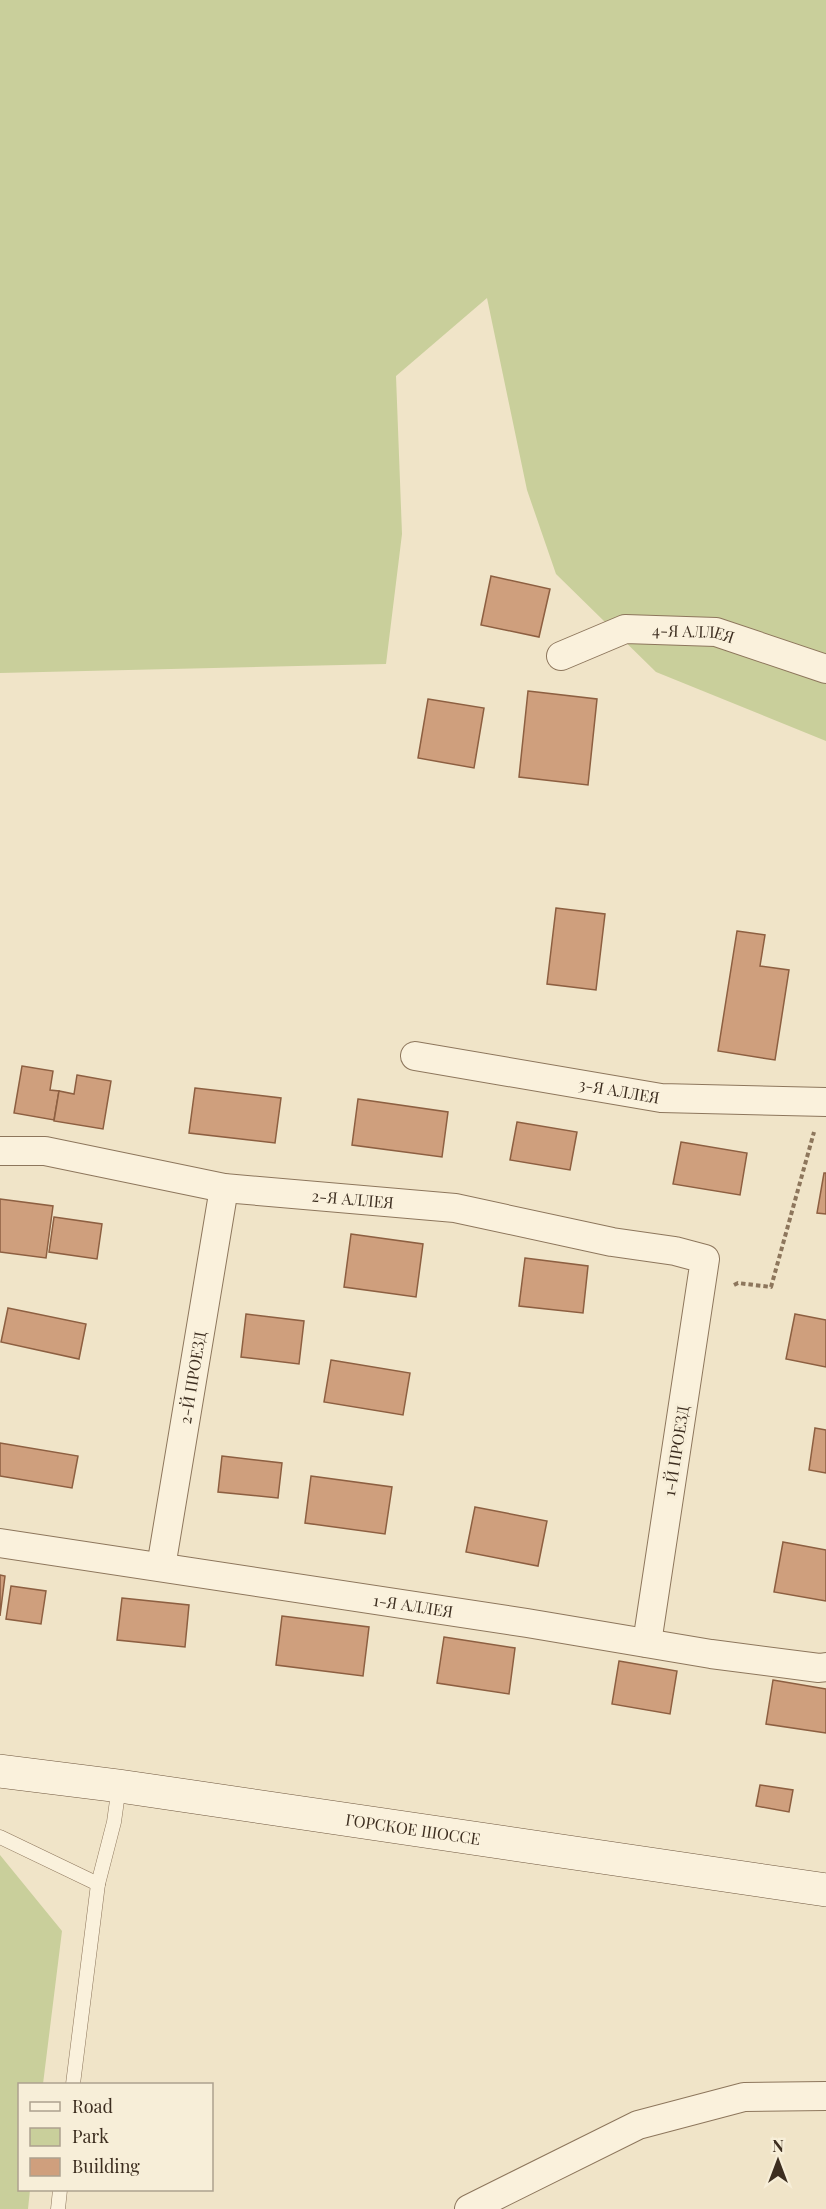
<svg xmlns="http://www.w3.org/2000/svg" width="826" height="2209" font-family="'Playfair Display',serif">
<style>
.green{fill:#c9cf9b}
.building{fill:#cf9f7d;stroke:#8d5f41;stroke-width:1.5}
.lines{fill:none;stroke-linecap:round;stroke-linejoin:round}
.lane-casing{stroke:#8d765c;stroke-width:15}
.street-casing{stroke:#8d765c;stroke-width:30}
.secondary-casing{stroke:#6f573f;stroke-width:34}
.path{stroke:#8d765c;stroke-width:4;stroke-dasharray:4.5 3;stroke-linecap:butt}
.lane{stroke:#faf1dc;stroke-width:14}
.street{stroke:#faf1dc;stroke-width:28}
.secondary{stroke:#faf1dc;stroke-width:33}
.labels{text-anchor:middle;stroke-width:6;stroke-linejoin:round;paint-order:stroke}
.street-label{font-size:16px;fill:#3d2e20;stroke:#f7eed8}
</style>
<rect width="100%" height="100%" fill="#f0e4c8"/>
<g class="green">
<path d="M0,0H826V741L656,672L556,574L527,490L487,298L396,376L402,534L386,664L0,673Z"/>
<path d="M0,1855L62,1931L43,2084H20V2190H30L28,2209H0Z"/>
</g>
<g class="building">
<path d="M491,576L550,589L539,637L481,625Z"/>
<path d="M528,691L597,699L588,785L519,777Z"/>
<path d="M428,699L484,708L474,768L418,758Z"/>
<path d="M556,908L605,914L596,990L547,984Z"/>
<path d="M737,931L765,935L760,966L789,970L775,1060L718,1051Z"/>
<path d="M22,1066L53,1071L50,1090L59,1091L54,1120L14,1113Z"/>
<path d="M77,1075L111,1081L103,1129L54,1121L59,1091L74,1094Z"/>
<path d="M195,1088L281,1098L275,1143L189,1133Z"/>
<path d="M358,1099L448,1112L442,1157L352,1145Z"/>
<path d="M517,1122L577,1132L570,1170L510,1160Z"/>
<path d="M681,1142L747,1153L740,1195L673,1184Z"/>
<path d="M824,1173H826V1214L817,1213Z"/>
<path d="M0,1199L53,1206L46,1258L0,1252Z"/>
<path d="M54,1217L102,1224L97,1259L49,1252Z"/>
<path d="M351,1234L423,1244L416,1297L344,1287Z"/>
<path d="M525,1258L588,1266L583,1313L519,1306Z"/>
<path d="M8,1308L86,1324L79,1359L1,1342Z"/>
<path d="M246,1314L304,1321L299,1364L241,1357Z"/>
<path d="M795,1314L826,1320V1367L786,1359Z"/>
<path d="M331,1360L410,1373L403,1415L324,1402Z"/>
<path d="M815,1428L826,1430V1473L809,1470Z"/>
<path d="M0,1443L78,1456L72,1488L0,1476Z"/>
<path d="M222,1456L282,1463L278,1498L218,1492Z"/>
<path d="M311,1476L392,1487L385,1534L305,1523Z"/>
<path d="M475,1507L547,1521L538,1566L466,1552Z"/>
<path d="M783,1542L826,1550V1601L774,1592Z"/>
<path d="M0,1575L5,1576L0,1616Z"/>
<path d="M11,1586L46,1591L41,1624L6,1619Z"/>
<path d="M122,1598L189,1605L185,1647L117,1640Z"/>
<path d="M282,1616L369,1627L363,1676L276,1665Z"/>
<path d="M444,1637L515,1648L509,1694L437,1683Z"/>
<path d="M619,1661L677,1671L670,1714L612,1704Z"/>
<path d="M773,1680L826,1689V1733L766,1724Z"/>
<path d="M760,1785L793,1790L789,1812L756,1806Z"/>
</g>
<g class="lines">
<g class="lane-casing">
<g id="lane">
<path d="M0,1837L98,1884"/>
<path d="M73,2084L98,1884L114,1822L119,1786"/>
<path d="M58,2209L60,2190"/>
</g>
</g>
<g class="street-casing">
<g id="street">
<path id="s1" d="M561,656L625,629L716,632L826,669"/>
<path id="s2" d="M415,1056L661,1098L826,1102"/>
<path id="s3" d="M0,1151H45L224,1188L455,1208L612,1242L675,1251L705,1259L647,1643"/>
<path id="s4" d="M0,1543L527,1623L711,1654L819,1668L826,1667"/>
<path id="s5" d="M161,1567L224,1188"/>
<path d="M469,2209L638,2125L744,2097L826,2096"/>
</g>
</g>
<g class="secondary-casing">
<g id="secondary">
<path id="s6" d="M0,1771L119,1786L826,1890"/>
</g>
</g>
<path class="path" d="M734,1285L738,1283L771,1287L814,1132"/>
<use href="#lane" class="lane"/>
<use href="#street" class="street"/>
<use href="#secondary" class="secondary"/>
</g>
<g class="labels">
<g class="street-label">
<text dy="6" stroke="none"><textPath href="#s1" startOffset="138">4-Я АЛЛЕЯ</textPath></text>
<text dy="6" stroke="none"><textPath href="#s2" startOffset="207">3-Я АЛЛЕЯ</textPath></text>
<text dy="6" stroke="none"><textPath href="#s3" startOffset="357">2-Я АЛЛЕЯ</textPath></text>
<text dy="6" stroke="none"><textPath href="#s5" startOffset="192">2-Й ПРОЕЗД</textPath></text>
<text transform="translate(676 1451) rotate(-81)" y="6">1-Й ПРОЕЗД</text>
<text dy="6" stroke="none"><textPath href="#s4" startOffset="418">1-Я АЛЛЕЯ</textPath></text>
<text dy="6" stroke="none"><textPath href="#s6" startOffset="417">ГОРСКОЕ ШОССЕ</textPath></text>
</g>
</g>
<rect x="18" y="2083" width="195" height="108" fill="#f7eed8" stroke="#ada18e" stroke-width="1.5"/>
<rect x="30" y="2102" width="30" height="9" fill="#faf1dc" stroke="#ada18e" stroke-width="1.5"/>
<text x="72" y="2113" font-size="18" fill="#3d2e20">Road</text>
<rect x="30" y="2128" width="30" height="18" fill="#c9cf9b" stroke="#ada18e" stroke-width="1.5"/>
<text x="72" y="2143" font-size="18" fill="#3d2e20">Park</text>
<rect x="30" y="2158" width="30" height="18" fill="#cf9f7d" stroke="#ada18e" stroke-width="1.5"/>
<text x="72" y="2173" font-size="18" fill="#3d2e20">Building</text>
<g transform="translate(778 2161)" stroke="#f7eed8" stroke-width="4.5" paint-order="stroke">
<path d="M0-4.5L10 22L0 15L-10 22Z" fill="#3d2e20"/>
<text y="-9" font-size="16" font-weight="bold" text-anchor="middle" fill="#3d2e20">N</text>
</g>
</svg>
